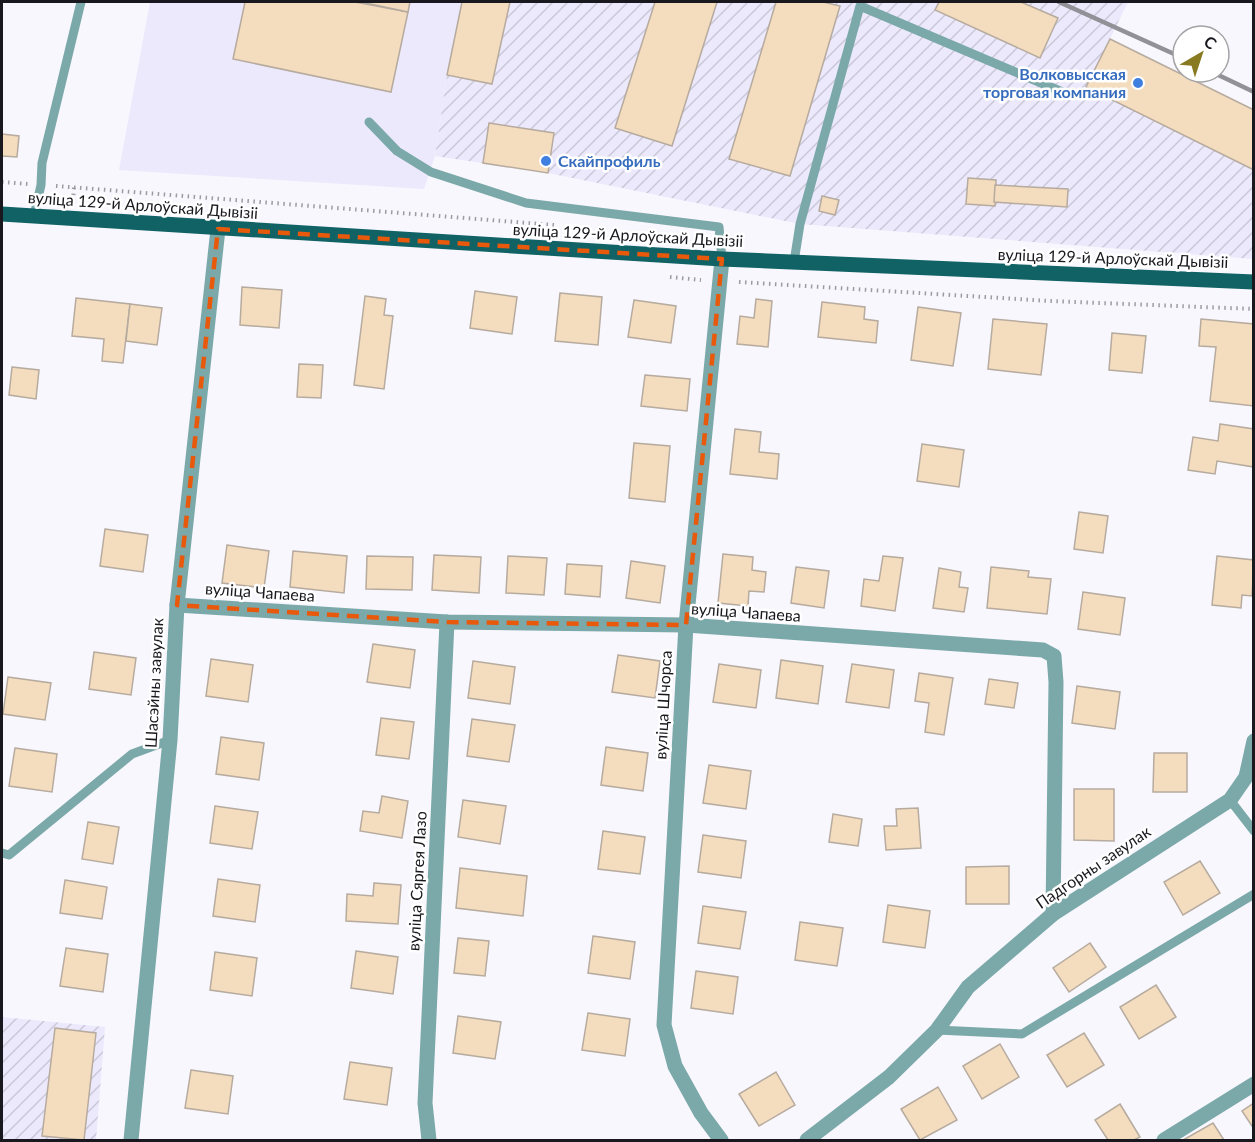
<svg xmlns="http://www.w3.org/2000/svg" width="1255" height="1142" font-family="Lato,sans-serif">
<style>
.built{fill:#ece9fc}
.industrial{fill:url(#industrial-furrows)}
.building{fill:#f4dcbf;stroke:#b6ab9e;stroke-width:1.5}
.lines{fill:none;stroke-linecap:round;stroke-linejoin:round}
.path{stroke:#9c9ba2;stroke-width:4;stroke-dasharray:1.5 4.5;stroke-linecap:butt}
.service{stroke:#7ba8a9;stroke-width:9}
.minor{stroke:#7ba8a9;stroke-width:15}
.primary{stroke:#106264;stroke-width:15}
.rail{stroke:#929197;stroke-width:4.5}
.marked{fill:none;stroke:#e8590c;stroke-width:4.5;stroke-dasharray:12 8;stroke-linejoin:round}
.shop-dot{fill:#3f7fe0;stroke:#fff;stroke-width:2}
.labels{text-anchor:middle;stroke-width:5;stroke-linejoin:round;paint-order:stroke}
.shop-label{font-size:16px;font-weight:bold;fill:#366cbe;stroke:#fff;text-anchor:end}
.street-label{font-size:16px;fill:#19181e;stroke:#fff}
</style>
<defs>
<pattern id="industrial-furrows" width="10" height="10" patternUnits="userSpaceOnUse" patternTransform="scale(1.5)"><rect width="10" height="10" fill="#ece9fc"/><path d="M-1 1l2-2M0 10L10 0M9 11l2-2" fill="none" stroke="#cac7d8"/></pattern>
</defs>
<rect width="100%" height="100%" fill="#f8f7fe"/>
<path class="built" d="M150,2H462L447,75L435,156L424,189L119,170Z"/>
<g class="industrial">
<path d="M462,2H1128L1110,39L1253,110V259L800,224L548,173L435,156L447,75Z"/>
<path d="M2,1017L105,1027L96,1140H2Z"/>
</g>
<g class="building">
<path d="M245,2H355L408,12L391,92L233,59Z"/>
<path d="M361,2H410L408,12Z"/>
<path d="M462,2H510L492,84L447,75Z"/>
<path d="M655,2H717L672,146L615,128Z"/>
<path d="M776,2H823L840,6L790,176L729,159Z"/>
<path d="M939,2H1021L1058,18L1040,58L935,10Z"/>
<path d="M1110,39L1254,110V170L1086,87Z"/>
<path d="M489,123L554,133L548,173L483,163Z"/>
<path d="M2,134L19,136L17,157L2,156Z"/>
<path d="M968,178L996,180L995,206L966,204Z"/>
<path d="M995,185L1068,189L1067,207L994,202Z"/>
<path d="M822,196L839,200L835,215L819,211Z"/>
<path d="M242,287L282,290L279,328L240,325Z"/>
<path d="M475,291L517,297L512,334L470,328Z"/>
<path d="M560,293L602,297L598,345L555,341Z"/>
<path d="M365,296L386,299L384,315L393,316L384,389L354,385Z"/>
<path d="M76,298L130,304L123,363L102,361L104,339L72,336Z"/>
<path d="M756,299L772,301L768,347L737,344L740,316L754,318Z"/>
<path d="M634,300L676,306L671,343L628,337Z"/>
<path d="M822,302L865,307L864,319L878,321L876,343L818,337Z"/>
<path d="M130,304L162,308L157,345L126,341Z"/>
<path d="M918,307L961,313L953,366L911,360Z"/>
<path d="M993,319L1047,324L1041,375L988,369Z"/>
<path d="M1201,319L1254,324V406L1210,401L1216,347L1199,346Z"/>
<path d="M1112,333L1146,336L1142,373L1109,370Z"/>
<path d="M299,364L323,365L321,398L297,397Z"/>
<path d="M12,367L39,370L36,399L9,395Z"/>
<path d="M645,375L690,379L687,411L641,406Z"/>
<path d="M1220,424L1254,429V467L1217,461L1215,474L1188,470L1193,437L1218,441Z"/>
<path d="M735,429L761,432L759,452L779,454L777,479L730,474Z"/>
<path d="M634,443L670,446L665,502L629,498Z"/>
<path d="M922,444L964,450L959,487L917,481Z"/>
<path d="M1079,512L1108,516L1103,553L1074,549Z"/>
<path d="M105,529L148,535L143,572L100,566Z"/>
<path d="M227,545L269,551L264,588L222,583Z"/>
<path d="M293,551L347,556L344,593L290,587Z"/>
<path d="M723,554L753,557L752,570L766,572L764,592L749,591L748,606L718,603Z"/>
<path d="M434,555L481,557L479,593L432,590Z"/>
<path d="M367,556L413,557L412,590L366,589Z"/>
<path d="M508,556L547,558L544,595L506,593Z"/>
<path d="M883,556L903,558L895,611L861,606L864,579L879,581Z"/>
<path d="M1217,556L1254,560L1252,596L1242,595L1241,608L1212,605Z"/>
<path d="M631,561L665,566L660,603L626,598Z"/>
<path d="M567,564L602,566L600,597L565,594Z"/>
<path d="M796,567L829,571L824,608L791,603Z"/>
<path d="M991,567L1029,571L1028,577L1051,579L1047,614L987,608Z"/>
<path d="M939,568L961,572L959,587L968,588L964,612L933,608Z"/>
<path d="M1083,592L1125,598L1120,635L1078,629Z"/>
<path d="M373,644L415,650L410,688L367,682Z"/>
<path d="M94,652L136,658L131,695L89,689Z"/>
<path d="M618,655L660,661L655,698L612,692Z"/>
<path d="M211,659L253,665L248,702L206,696Z"/>
<path d="M781,660L823,666L818,704L776,698Z"/>
<path d="M473,661L515,667L510,704L468,698Z"/>
<path d="M719,664L761,670L756,708L713,702Z"/>
<path d="M852,664L894,670L889,708L846,702Z"/>
<path d="M919,673L953,678L944,735L925,732L929,703L915,701Z"/>
<path d="M8,677L51,683L45,720L3,714Z"/>
<path d="M989,679L1018,683L1014,708L985,704Z"/>
<path d="M1077,686L1120,692L1115,729L1072,723Z"/>
<path d="M381,718L414,722L409,759L376,755Z"/>
<path d="M472,719L515,725L509,762L467,756Z"/>
<path d="M221,737L264,743L259,780L216,774Z"/>
<path d="M606,747L648,753L643,791L601,785Z"/>
<path d="M15,748L57,754L52,792L9,786Z"/>
<path d="M1154,753H1187V792H1153Z"/>
<path d="M709,765L751,771L746,809L703,803Z"/>
<path d="M1074,789H1114V841L1074,840Z"/>
<path d="M382,796L408,801L402,838L360,831L363,811L379,813Z"/>
<path d="M463,800L506,806L500,844L458,837Z"/>
<path d="M215,806L258,812L252,849L210,843Z"/>
<path d="M918,808L921,848L886,850L884,826H897L896,809Z"/>
<path d="M833,814L862,819L858,846L829,842Z"/>
<path d="M88,822L119,827L113,864L82,859Z"/>
<path d="M603,831L645,837L640,874L598,869Z"/>
<path d="M703,835L746,841L741,878L698,872Z"/>
<path d="M1200,861L1220,893L1183,915L1164,882Z"/>
<path d="M1009,866V904H966V867Z"/>
<path d="M460,868L527,876L523,916L456,908Z"/>
<path d="M218,879L260,885L255,922L213,916Z"/>
<path d="M65,880L107,887L102,919L60,913Z"/>
<path d="M374,883L401,885L398,924L346,921L347,894L373,896Z"/>
<path d="M888,905L930,911L925,948L883,942Z"/>
<path d="M703,906L746,912L740,949L698,943Z"/>
<path d="M800,922L843,928L837,966L795,960Z"/>
<path d="M593,936L635,942L630,979L588,973Z"/>
<path d="M458,938L489,941L485,976L454,973Z"/>
<path d="M1090,943L1106,967L1069,992L1053,968Z"/>
<path d="M66,948L108,954L103,992L60,986Z"/>
<path d="M356,951L398,957L393,994L351,988Z"/>
<path d="M215,952L257,958L252,996L210,990Z"/>
<path d="M696,971L738,977L733,1014L691,1008Z"/>
<path d="M1156,985L1176,1017L1139,1039L1120,1007Z"/>
<path d="M588,1013L630,1019L625,1056L582,1050Z"/>
<path d="M458,1016L501,1022L495,1059L453,1053Z"/>
<path d="M55,1028L96,1033L84,1140L42,1136Z"/>
<path d="M1084,1033L1104,1065L1067,1087L1047,1055Z"/>
<path d="M1000,1044L1019,1077L982,1099L963,1066Z"/>
<path d="M350,1062L392,1068L387,1105L344,1099Z"/>
<path d="M191,1070L233,1076L228,1114L185,1108Z"/>
<path d="M776,1072L795,1105L759,1126L739,1094Z"/>
<path d="M938,1087L957,1120L920,1140L901,1109Z"/>
<path d="M1254,1103V1129L1242,1111Z"/>
<path d="M1120,1104L1140,1137L1134,1140H1108L1095,1120Z"/>
<path d="M1213,1123L1224,1140H1183Z"/>
</g>
<g class="lines">
<g class="path">
<path d="M2,182L28,184"/>
<path d="M56,186L554,225"/>
<path d="M73,201L74,187"/>
<path d="M670,277L701,280"/>
<path d="M739,282L1050,301L1254,309"/>
</g>
<g class="service">
<path d="M369,122L397,151L431,172L526,203L719,227L722,259"/>
<path d="M34,216L41,185L42,163L81,2"/>
<path d="M794,262L800,224L860,6L1060,91"/>
<path d="M1230,800L1254,831"/>
<path d="M2,853L9,855L132,754L170,740"/>
<path d="M937,1030L1022,1034L1254,894"/>
</g>
<g class="minor">
<path d="M177,605L447,622L686,625L1043,650L1054,656L1056,682L1053,914"/>
<path d="M131,1140L170,740L177,605L218,229"/>
<path d="M429,1140L425,1103L447,622"/>
<path d="M721,1140L701,1113L675,1066L664,1025L686,625L722,259"/>
<path d="M807,1140L889,1077L937,1030L968,987L1053,914L1230,800L1246,777L1254,741"/>
<path d="M1164,1140L1254,1084"/>
</g>
<path class="primary" d="M2,214L722,259L1254,282"/>
<g class="rail">
<path d="M1059,2L1183,58"/>
<path d="M1212,72L1254,92"/>
</g>
</g>
<path class="marked" d="M218,229L722,259L686,625L447,622L177,605Z"/>
<g class="shop-dot">
<circle cx="1138" cy="83" r="6"/>
<circle cx="546" cy="161" r="6"/>
</g>
<g class="labels">
<g class="shop-label">
<text x="1126" y="80">Волковысская<tspan x="1126" dy="18">торговая компания</tspan></text>
<text x="558" y="167" text-anchor="start">Скайпрофиль</text>
</g>
<g class="street-label">
<text transform="translate(143 205) rotate(4)" y="6">вуліца 129-й Арлоўскай Дывізіі</text>
<text transform="translate(628 235) rotate(3)" y="6">вуліца 129-й Арлоўскай Дывізіі</text>
<text transform="translate(1113 258) rotate(2)" y="6">вуліца 129-й Арлоўскай Дывізіі</text>
<text transform="translate(260 592) rotate(4)" y="6">вуліца Чапаева</text>
<text transform="translate(746 612) rotate(4)" y="6">вуліца Чапаева</text>
<text transform="translate(154 683) rotate(-87)" y="6">Шасэйны завулак</text>
<text transform="translate(663 705) rotate(-87)" y="6">вуліца Шчорса</text>
<text transform="translate(1093 867) rotate(-34)" y="6">Падгорны завулак</text>
<text transform="translate(417 881) rotate(-87)" y="6">вуліца Сяргея Лазо</text>
</g>
</g>
<rect width="1255" height="1142" fill="none" stroke="#19181e" stroke-width="6"/>
<g transform="translate(1201 54) rotate(39)"><circle r="28" fill="#ffffff" stroke="#a3a3a5" stroke-width="1.5"/>
<path d="M0-4.5L10 22L0 15L-10 22Z" fill="#887a20"/>
<text y="-9" font-size="16" font-weight="bold" text-anchor="middle" fill="#19181e">С</text>
</g>
</svg>
